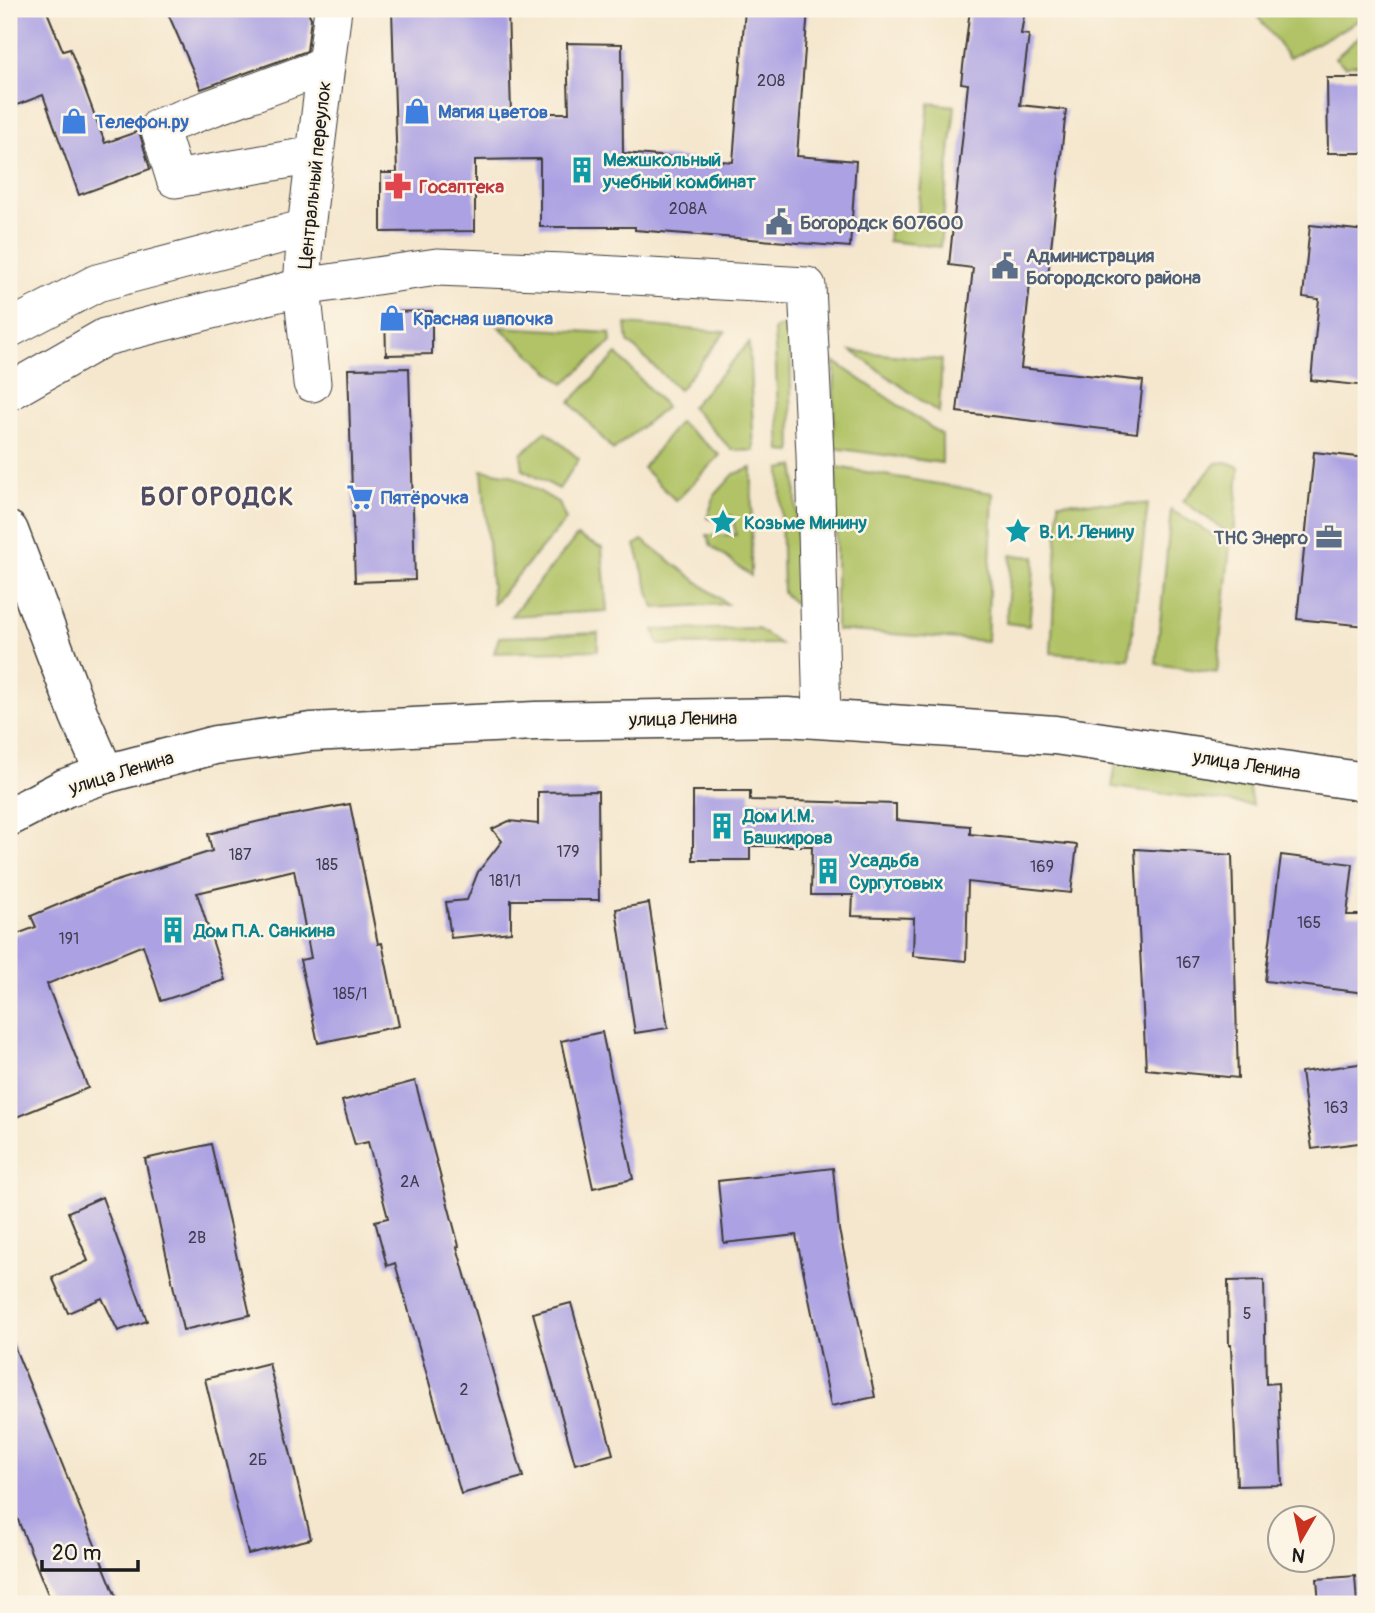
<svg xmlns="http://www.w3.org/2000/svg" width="1375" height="1613" font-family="Pangolin,sans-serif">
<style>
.green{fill:#b1c366;stroke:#667041;stroke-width:2}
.building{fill:#aba1e3}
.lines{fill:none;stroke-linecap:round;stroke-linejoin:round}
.minor-casing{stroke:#3d3a37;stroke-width:39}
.tertiary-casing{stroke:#3d3a37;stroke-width:41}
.secondary-casing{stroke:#3d3a37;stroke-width:41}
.minor{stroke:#fff;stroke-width:37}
.tertiary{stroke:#fff;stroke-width:38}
.secondary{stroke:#fff;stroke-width:38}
.labels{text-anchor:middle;stroke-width:5;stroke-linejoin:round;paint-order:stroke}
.number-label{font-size:16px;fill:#403d4e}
.shop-label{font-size:19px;font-weight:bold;fill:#366cbe;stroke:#fcf5e5;text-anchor:start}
.culture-label{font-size:19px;font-weight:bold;fill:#0d838f;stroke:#fcf5e5;text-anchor:start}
.street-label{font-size:19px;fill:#1c1c1c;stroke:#fcf5e5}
.health-label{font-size:19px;font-weight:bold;fill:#be3a42;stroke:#fcf5e5;text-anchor:start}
.service-label{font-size:19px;font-weight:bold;fill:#4e5e75;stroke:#fcf5e5;text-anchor:start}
.district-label{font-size:26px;font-weight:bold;letter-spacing:2px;fill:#4e4b62;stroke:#fcf5e5}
</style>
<rect width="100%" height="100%" fill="#fcf5e5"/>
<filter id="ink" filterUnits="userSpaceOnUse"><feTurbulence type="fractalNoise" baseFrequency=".0143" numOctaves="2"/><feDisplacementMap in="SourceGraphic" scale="14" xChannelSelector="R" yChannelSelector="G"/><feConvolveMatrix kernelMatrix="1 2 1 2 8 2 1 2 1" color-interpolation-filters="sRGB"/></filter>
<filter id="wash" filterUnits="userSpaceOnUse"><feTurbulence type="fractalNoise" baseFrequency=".00686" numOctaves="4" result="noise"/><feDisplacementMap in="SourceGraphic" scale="28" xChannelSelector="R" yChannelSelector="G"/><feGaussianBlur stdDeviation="1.57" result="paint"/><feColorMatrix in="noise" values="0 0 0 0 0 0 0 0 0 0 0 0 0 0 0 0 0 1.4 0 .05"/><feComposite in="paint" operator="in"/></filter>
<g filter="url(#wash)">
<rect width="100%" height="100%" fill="#f5e7ce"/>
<g class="green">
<path d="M1252,9H1366V17L1289,58Z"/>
<path d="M1366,33V63L1345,66L1335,58L1361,35Z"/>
<path d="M929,103L955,106L940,247L888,241L890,220L917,223Z"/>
<path d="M790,323L792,452L780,451L774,329Z"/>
<path d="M626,324L725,332L679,390L628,342Z"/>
<path d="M499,327L610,333L611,342L564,384Z"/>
<path d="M749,343L754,451L732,450L691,407Z"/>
<path d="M852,351L942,360L939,413Z"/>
<path d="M617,354L666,407L613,450L570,402Z"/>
<path d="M835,362L942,435V463L833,448Z"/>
<path d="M679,422L720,455L676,501L643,468Z"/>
<path d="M546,431L579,459L559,489L523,470L521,454Z"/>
<path d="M1227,462L1239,467L1234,537L1183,501L1216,463Z"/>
<path d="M795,466L799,607L783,593L780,469Z"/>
<path d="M836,467L993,493L987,641L836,630Z"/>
<path d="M752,468L751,576L711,546L707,535H736L732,516L723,522L707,518L715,495L734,474Z"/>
<path d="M482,470L511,475L559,503L566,520L493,604Z"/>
<path d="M1059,502L1148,504L1129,659L1051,653Z"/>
<path d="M1171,510L1230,545L1217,673L1156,664Z"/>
<path d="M577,536L602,548L607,611L511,616Z"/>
<path d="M642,540L727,604L654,608L635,545Z"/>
<path d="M1011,555L1035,557L1029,626L1006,623Z"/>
<path d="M757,628L780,644L659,645L654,630Z"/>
<path d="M598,633V650L494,653L499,637Z"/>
<path d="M1117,757L1247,777L1252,805L1112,787Z"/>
</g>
<g id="blocks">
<g class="building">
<path d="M9,9H46L63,51L70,49L105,143L139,131L150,169L79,195L43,95L9,108Z"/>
<path d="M166,9H307L311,18L307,51L201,89Z"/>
<path d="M392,9H508L511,113H569L567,43L622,44L623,153L733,162L745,9H808L797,156L856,161L850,247L635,230V227H540V159L475,160V231L381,232V173H397Z"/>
<path d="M970,9H1025L1021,34L1029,35L1020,105L1066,110L1048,276L1031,274L1021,368L1143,381L1137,433L957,412L973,268L949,265L968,84L961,83Z"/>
<path d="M1327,78H1366V153H1328Z"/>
<path d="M1310,225L1366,231V386L1311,380L1319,299L1303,297Z"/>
<path d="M432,311V354L386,355L385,312Z"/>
<path d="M409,368L415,580L355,582L348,369Z"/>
<path d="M1314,452L1366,458V541L1364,565L1366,566V626L1297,619Z"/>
<path d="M598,791L599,900H511V932L451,938L446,902L467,900L478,872L502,841L492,829L509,821L538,824V792Z"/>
<path d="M693,791H750V800L896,804V820L970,826V834L1077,845L1071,893L968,882L966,961L913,956L914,918L852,916L853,895H811L812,846H750V860H693Z"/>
<path d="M350,804L378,944L382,943L399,1026L318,1043L300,960L311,958L294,870L197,893L225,980L161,1001L143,945L47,984L88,1088L9,1120V937L36,927L31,916L107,884L212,851L208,834L260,821Z"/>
<path d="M1135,849L1232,855L1238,1078L1146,1069Z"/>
<path d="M1281,855L1353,864L1347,915H1366V993L1265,981Z"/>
<path d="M649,903L668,1028L635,1033L616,909Z"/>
<path d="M602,1032L633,1179L593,1188L561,1041Z"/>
<path d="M1366,1063V1142L1312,1149L1301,1072Z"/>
<path d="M415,1081L459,1246L457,1247L523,1477L461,1494L395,1263L387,1266L375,1221L388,1218L368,1142L355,1145L342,1101Z"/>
<path d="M211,1144L250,1315L183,1330L145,1159Z"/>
<path d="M833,1168L839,1230L875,1397L831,1406L796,1235L724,1243L718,1181Z"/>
<path d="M102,1197L147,1321L118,1331L102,1298L68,1313L52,1277L88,1261L68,1212Z"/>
<path d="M1264,1280L1266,1384L1278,1383L1282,1485L1237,1486L1231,1345H1229L1228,1281Z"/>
<path d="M571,1303L613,1454L575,1464L533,1313Z"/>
<path d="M9,1336H10L119,1604H52L9,1498Z"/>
<path d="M269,1363L311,1539L248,1554L205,1379Z"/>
<path d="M1355,1576L1357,1604H1319L1317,1579Z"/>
</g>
</g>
</g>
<g filter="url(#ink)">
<use href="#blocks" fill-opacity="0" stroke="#3d3a37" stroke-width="2"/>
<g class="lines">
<g class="minor-casing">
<g id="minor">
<path d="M315,155L175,179L159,127L326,66"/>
<path d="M9,329L97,283L306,228"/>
<path d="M312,383L302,287L306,228L333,9"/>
<path d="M9,392L105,337L302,287L437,267L564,272L807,286L815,455L822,719"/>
</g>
</g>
<g class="tertiary-casing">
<path id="tertiary" d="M9,531L79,715L105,774"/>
</g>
<g class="secondary-casing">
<path id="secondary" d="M9,817L65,788L105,774L215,745L311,732L535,721L787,717L1055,735L1218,759L1269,768L1366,782"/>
</g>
<use href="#minor" class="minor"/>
<use href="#tertiary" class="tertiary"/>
<use href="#secondary" class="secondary"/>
</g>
</g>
<defs>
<g id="shop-bare" transform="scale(2.1)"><path d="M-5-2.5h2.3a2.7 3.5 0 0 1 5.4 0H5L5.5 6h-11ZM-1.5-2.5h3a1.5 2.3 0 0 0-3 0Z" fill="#3f7fe0" stroke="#fcf5e5" stroke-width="2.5" paint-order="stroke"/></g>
<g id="building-bare" transform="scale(2.1)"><path d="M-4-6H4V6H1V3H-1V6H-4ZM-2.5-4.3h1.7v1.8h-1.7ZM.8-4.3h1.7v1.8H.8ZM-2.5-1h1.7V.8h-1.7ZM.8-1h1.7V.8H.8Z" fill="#0f9aa8" stroke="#fcf5e5" stroke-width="2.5" paint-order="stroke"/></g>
<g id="pharmacy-bare" transform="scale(2.1)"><path d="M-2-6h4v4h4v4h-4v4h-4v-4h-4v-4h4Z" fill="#e0444e" stroke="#fcf5e5" stroke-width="2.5" paint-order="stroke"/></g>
<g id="civic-bare" transform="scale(2.1)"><path d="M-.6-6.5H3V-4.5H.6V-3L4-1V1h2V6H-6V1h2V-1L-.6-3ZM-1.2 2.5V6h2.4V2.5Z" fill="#5c6f8a" stroke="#fcf5e5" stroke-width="2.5" paint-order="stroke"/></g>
<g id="supermarket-bare" transform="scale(2.1)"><path d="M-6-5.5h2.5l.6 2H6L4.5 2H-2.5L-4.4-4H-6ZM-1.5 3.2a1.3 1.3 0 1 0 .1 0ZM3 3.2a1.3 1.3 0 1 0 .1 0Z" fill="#3f7fe0" stroke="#fcf5e5" stroke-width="2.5" paint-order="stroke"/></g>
<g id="sight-bare" transform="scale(2.1)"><path d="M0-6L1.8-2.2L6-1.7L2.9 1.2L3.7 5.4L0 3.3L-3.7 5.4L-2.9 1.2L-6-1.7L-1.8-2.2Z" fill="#0f9aa8" stroke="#fcf5e5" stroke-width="2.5" paint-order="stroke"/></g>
<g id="office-bare" transform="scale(2.1)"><path d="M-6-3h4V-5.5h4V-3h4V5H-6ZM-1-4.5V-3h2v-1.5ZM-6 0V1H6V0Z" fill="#5c6f8a" stroke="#fcf5e5" stroke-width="2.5" paint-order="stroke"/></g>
</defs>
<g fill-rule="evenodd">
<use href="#shop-bare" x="417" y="111"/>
<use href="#shop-bare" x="74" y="121"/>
<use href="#building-bare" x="582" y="170"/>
<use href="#pharmacy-bare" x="398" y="186"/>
<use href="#civic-bare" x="779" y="222"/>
<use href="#civic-bare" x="1005" y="266"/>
<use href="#shop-bare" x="392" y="318"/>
<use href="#supermarket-bare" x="360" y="497"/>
<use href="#sight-bare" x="723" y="522"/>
<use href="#sight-bare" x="1018" y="531"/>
<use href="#office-bare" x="1329" y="537"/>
<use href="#building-bare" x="722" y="826"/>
<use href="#building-bare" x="828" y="871"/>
<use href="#building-bare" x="173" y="930"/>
</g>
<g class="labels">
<g class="number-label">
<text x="771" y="86">208</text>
<text x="688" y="214">208А</text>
<text x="568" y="857">179</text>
<text x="240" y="860">187</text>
<text x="327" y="870">185</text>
<text x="1042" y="872">169</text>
<text x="505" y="886">181/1</text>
<text x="1309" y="928">165</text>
<text x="69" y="944">191</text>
<text x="1188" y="968">167</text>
<text x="350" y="999">185/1</text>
<text x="1336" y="1113">163</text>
<text x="410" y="1187">2А</text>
<text x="197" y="1243">2В</text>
<text x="1247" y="1319">5</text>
<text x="464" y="1395">2</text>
<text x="258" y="1465">2Б</text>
</g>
<g class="shop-label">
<text x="438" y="118">Магия цветов</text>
<text x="95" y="128">Телефон.ру</text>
<text x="413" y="325">Красная шапочка</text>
<text x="381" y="504">Пятёрочка</text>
</g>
<g class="culture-label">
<text x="603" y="166">Межшкольный<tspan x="603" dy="22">учебный комбинат</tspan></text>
<text x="744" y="529">Козьме Минину</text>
<text x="1039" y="538">В. И. Ленину</text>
<text x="743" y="822">Дом И.М.<tspan x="743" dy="22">Башкирова</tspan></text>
<text x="849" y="867">Усадьба<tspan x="849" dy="22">Сургутовых</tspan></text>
<text x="194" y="937">Дом П.А. Санкина</text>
</g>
<g class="street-label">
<text transform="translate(314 175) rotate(-84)" y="7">Центральный переулок</text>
<text transform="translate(683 718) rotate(-1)" y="7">улица Ленина</text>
<text transform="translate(1247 764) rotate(9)" y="7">улица Ленина</text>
<text transform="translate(121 772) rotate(-17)" y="7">улица Ленина</text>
</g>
<g class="health-label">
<text x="419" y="193">Госаптека</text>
</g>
<g class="service-label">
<text x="800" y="229">Богородск 607600</text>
<text x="1026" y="262">Администрация<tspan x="1026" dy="22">Богородского района</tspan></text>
<text x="1308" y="544" text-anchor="end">ТНС Энерго</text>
</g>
<g class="district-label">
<text x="218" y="505">БОГОРОДСК</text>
</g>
</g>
<rect width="1375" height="1613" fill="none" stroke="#fcf5e5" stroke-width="35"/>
<g transform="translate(1301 1539) rotate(189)"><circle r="33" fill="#fcf5e5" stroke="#a29e95" stroke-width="2"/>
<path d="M0-5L12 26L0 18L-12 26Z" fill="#c8321e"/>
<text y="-10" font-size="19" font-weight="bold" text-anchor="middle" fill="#1c1c1c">N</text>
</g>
<path d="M42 1560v10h96v-10" fill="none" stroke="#1c1c1c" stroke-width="3.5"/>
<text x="52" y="1560" font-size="21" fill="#1c1c1c" stroke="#fcf5e5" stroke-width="5" paint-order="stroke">20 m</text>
</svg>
